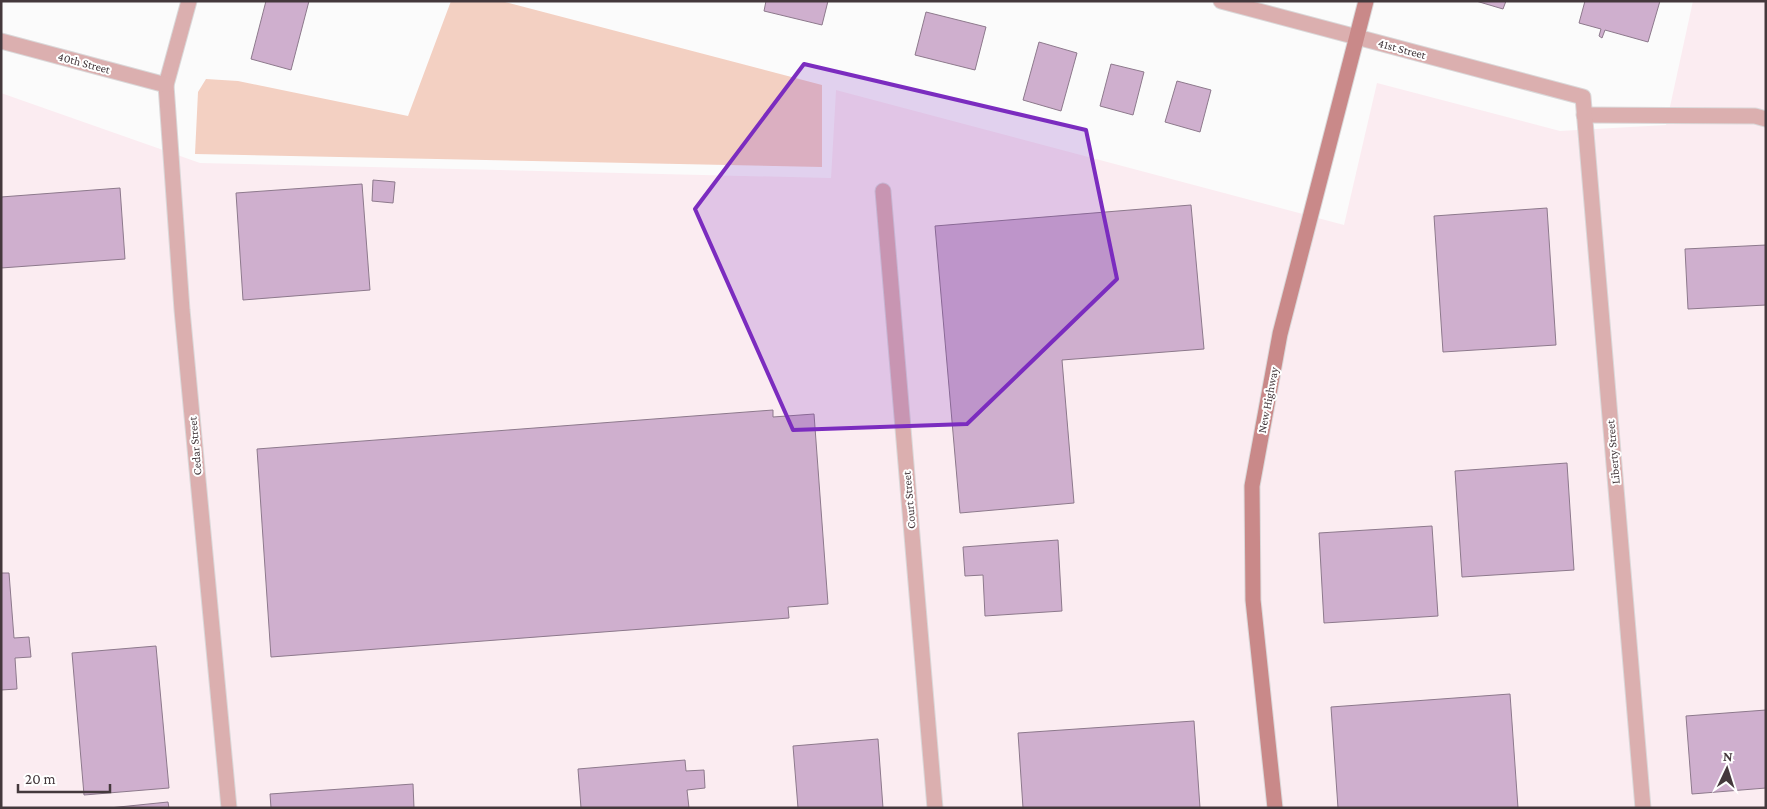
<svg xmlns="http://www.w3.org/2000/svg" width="1767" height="809" font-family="'Crimson Pro',serif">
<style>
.built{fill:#fbecf1}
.green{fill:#f3d0c2}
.building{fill:#cfafce;stroke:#8d798c}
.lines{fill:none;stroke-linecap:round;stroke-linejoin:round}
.lane-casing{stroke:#dad8d9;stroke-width:17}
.street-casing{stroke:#dad8d9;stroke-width:17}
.secondary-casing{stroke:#dad8d9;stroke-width:17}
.lane{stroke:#dbafaf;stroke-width:15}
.street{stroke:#dbafaf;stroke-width:15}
.secondary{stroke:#c98989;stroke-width:15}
.marked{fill:#7b2cbf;fill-opacity:0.2;stroke:#7b2cbf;stroke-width:4;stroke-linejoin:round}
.labels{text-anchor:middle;stroke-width:4;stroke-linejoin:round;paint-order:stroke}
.street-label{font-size:12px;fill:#44383c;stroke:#fff}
</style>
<rect width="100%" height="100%" fill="#fbfbfb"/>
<path class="built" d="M1693,1H1766V808H1V93L200,163L831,178L836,90L1344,225L1377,83L1560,131L1666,125Z"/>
<path class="green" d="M451,1H501L822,85V167L195,154L198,92L206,79L238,81L408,116Z"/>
<g class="building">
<path d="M266,1H309L291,70L251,59Z"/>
<path d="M766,1H828L822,25L764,11Z"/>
<path d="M1476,1H1506L1503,9Z"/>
<path d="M1585,1H1660L1648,42L1605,30L1602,38L1599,36L1601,29L1579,23Z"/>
<path d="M926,12L986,27L975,70L915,55Z"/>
<path d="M1039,42L1077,53L1061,111L1023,100Z"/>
<path d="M1111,64L1144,72L1133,115L1100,106Z"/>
<path d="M1177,81L1211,90L1200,132L1165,122Z"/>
<path d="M373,180L395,182L393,203L372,201Z"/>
<path d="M362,184L370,290L243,300L236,193Z"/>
<path d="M120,188L125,259L1,268V197Z"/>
<path d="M1191,205L1204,349L1062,360L1074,503L960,513L935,226Z"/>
<path d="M1547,208L1556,345L1443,352L1434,216Z"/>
<path d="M1766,245V305L1688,309L1685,249Z"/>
<path d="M773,410V417L814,414L828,604L788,607L789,618L271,657L257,449Z"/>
<path d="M1567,463L1574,570L1462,577L1455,471Z"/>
<path d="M1432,526L1438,616L1324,623L1319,533Z"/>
<path d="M1058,540L1062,611L985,616L983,575L965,576L963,547Z"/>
<path d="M1,573H9L14,638L29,637L31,657L15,658L17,689L1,690Z"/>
<path d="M156,646L169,788L84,795L72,653Z"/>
<path d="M1510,694L1518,808H1338L1331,707Z"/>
<path d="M1766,710V788L1692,794L1686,716Z"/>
<path d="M1194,721L1200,808H1023L1018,733Z"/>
<path d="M878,739L883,808H798L793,746Z"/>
<path d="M685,760L686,771L704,770L705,788L687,790L689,808H581L578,769Z"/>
<path d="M413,784L414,808H271L270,794Z"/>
<path d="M168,802L169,808H109Z"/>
</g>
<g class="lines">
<g class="lane-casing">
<path id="lane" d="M1584,115L1755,116L1766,119"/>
</g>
<g class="street-casing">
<g id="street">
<path d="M189,1L166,85L182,310L229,808"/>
<path d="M1221,1L1583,97L1643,808"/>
<path d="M1,41L166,85"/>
<path d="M883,191L935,808"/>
</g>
</g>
<g class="secondary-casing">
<path id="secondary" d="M1275,808L1253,600L1252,486L1280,334L1366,1"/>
</g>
<use href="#lane" class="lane"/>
<use href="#street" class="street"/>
<use href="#secondary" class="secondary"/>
</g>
<path class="marked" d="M804,64L1086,130L1117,279L967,424L793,430L695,209Z"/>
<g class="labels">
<g class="street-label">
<text transform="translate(1402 49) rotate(15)" y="4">41st Street</text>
<text transform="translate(84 63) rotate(15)" y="4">40th Street</text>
<text transform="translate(1268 400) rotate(-79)" y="4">New Highway</text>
<text transform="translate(195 446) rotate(-95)" y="4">Cedar Street</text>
<text transform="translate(1613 452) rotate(-95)" y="4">Liberty Street</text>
<text transform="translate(909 500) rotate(-95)" y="4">Court Street</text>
</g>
</g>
<rect width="1767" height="809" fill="none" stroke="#44383c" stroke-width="5"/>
<g transform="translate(1727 769) rotate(4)" stroke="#ffffff" stroke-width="4" paint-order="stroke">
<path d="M0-4L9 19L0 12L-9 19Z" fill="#44383c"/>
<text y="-8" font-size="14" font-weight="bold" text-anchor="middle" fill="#44383c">N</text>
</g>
<path d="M18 784v8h92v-8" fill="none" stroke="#44383c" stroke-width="2.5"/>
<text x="25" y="784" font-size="15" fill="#44383c" stroke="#ffffff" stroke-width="4" paint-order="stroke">20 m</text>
</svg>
